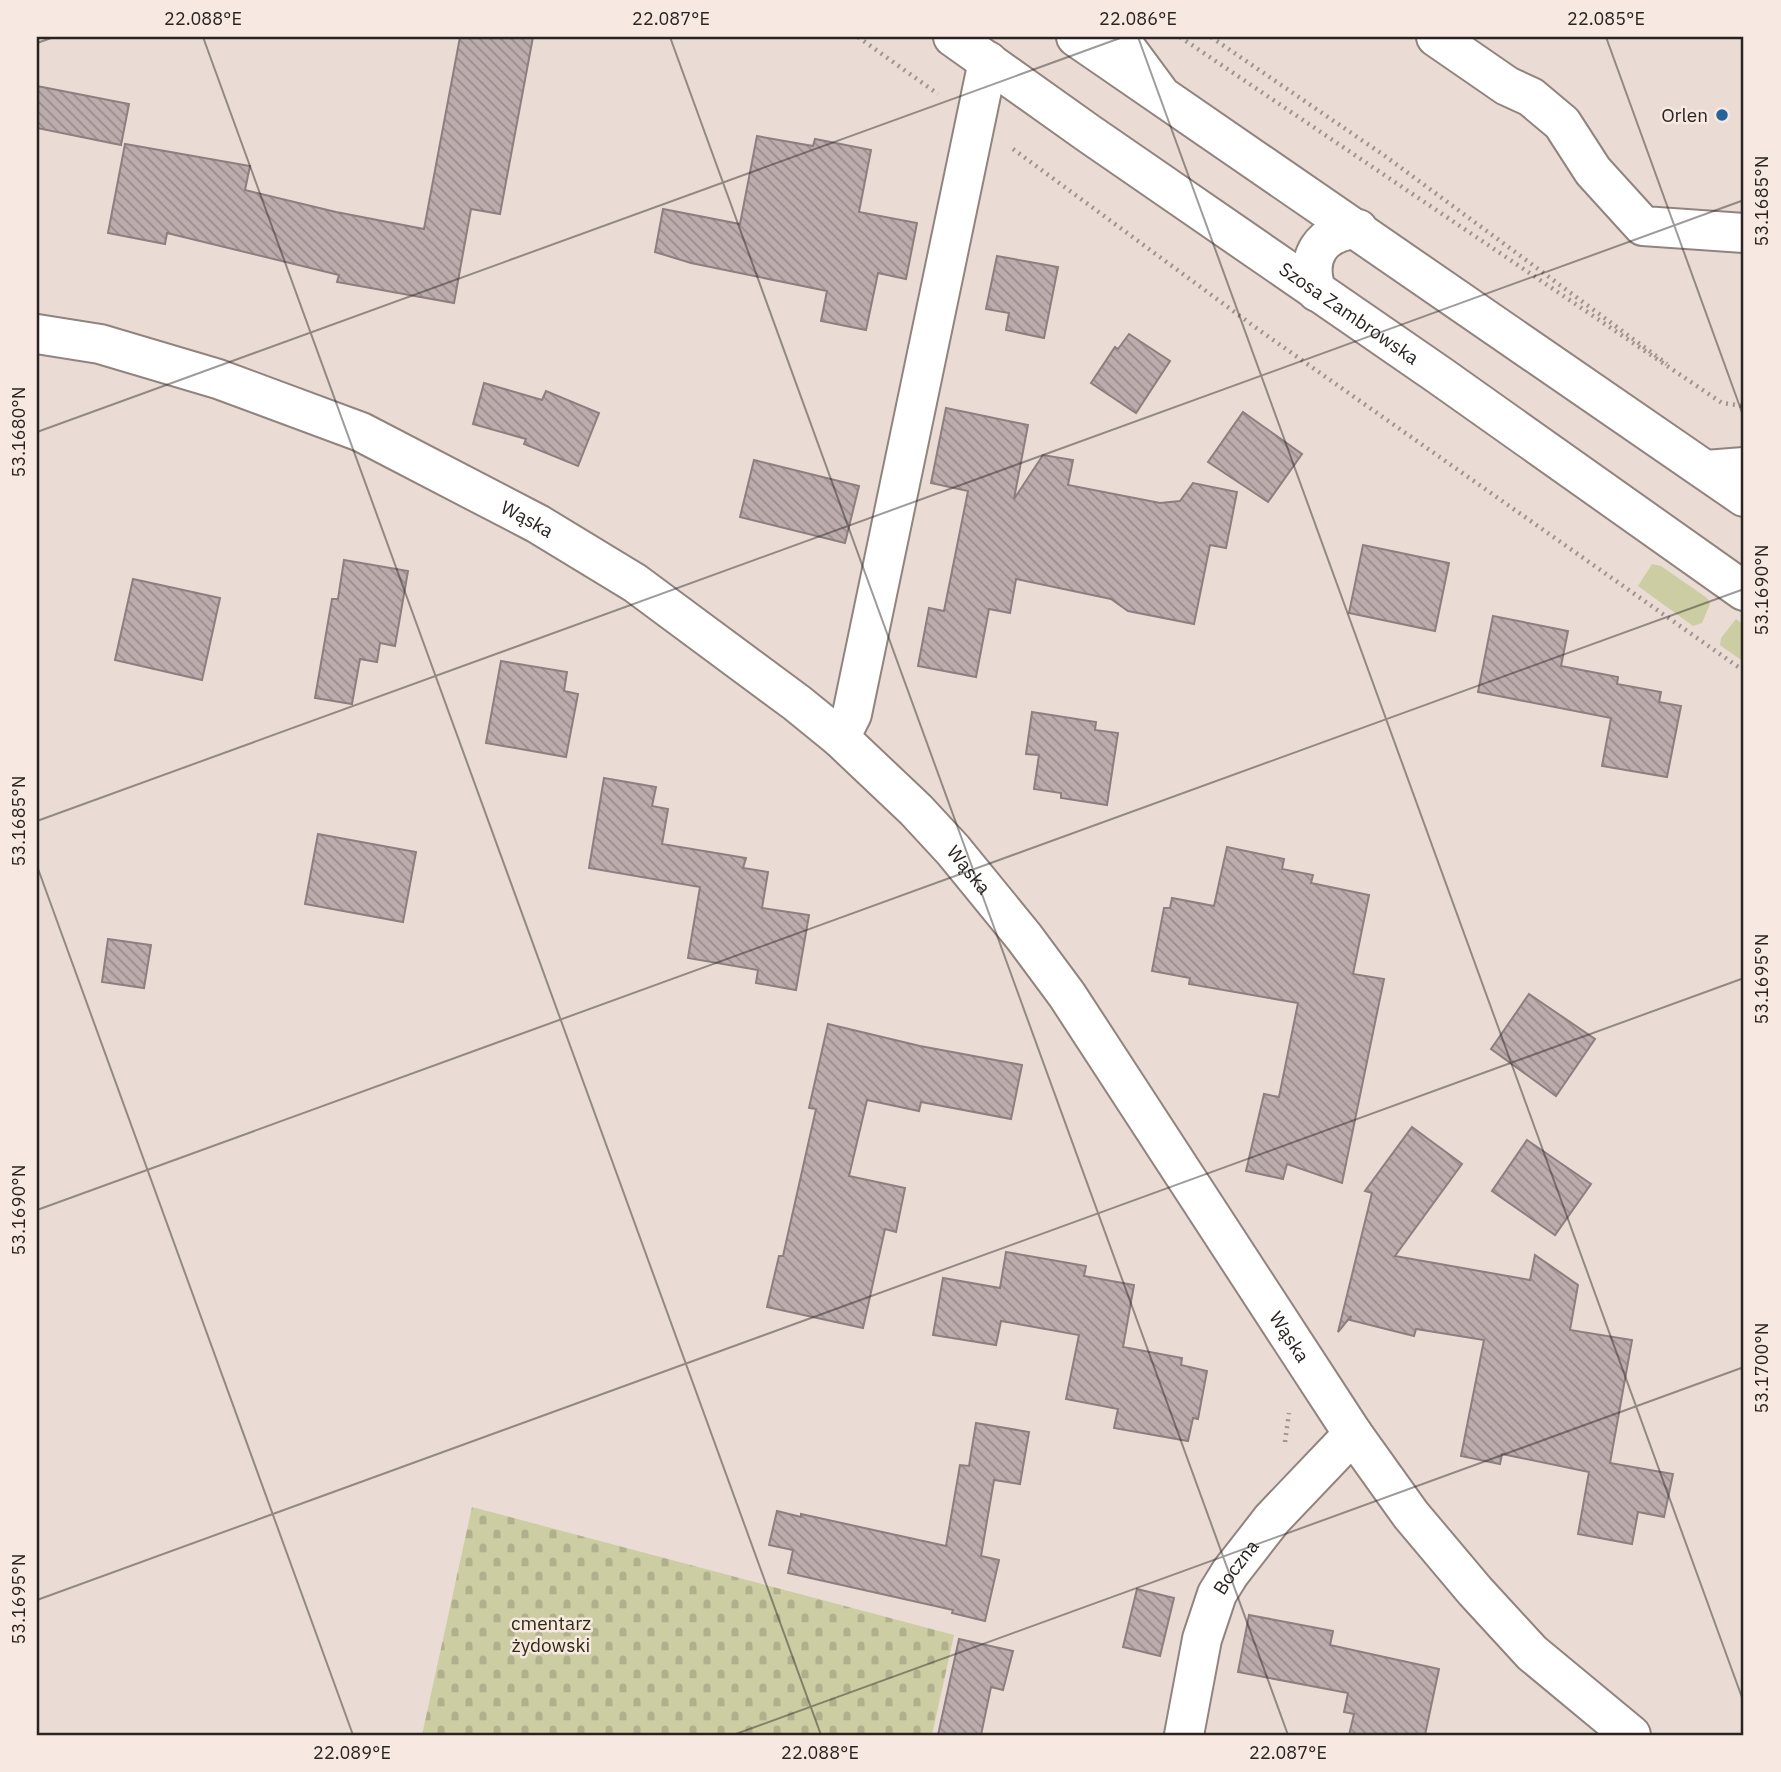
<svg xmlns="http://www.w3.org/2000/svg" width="1781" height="1772" font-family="'IBM Plex Sans',sans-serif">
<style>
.green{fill:#cdcda3}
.cemetery{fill:url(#cemetery-stones)}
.building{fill:url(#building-back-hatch);stroke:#8d7e7f;stroke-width:2}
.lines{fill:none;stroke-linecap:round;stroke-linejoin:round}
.minor-casing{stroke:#91847e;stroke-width:42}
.major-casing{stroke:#91847e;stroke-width:42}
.path{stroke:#a09490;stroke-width:4.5;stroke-dasharray:2 5;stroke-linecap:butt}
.minor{stroke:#fff;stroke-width:38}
.major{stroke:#fff;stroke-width:38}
.ticks{fill:none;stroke:#292321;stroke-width:2;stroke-opacity:0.45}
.poi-dot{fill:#28629a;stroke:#f7e8e2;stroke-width:2.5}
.labels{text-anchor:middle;stroke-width:5;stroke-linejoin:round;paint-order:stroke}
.poi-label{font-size:19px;fill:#292321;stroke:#f7e8e2;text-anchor:end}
.street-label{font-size:19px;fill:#292321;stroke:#f7e8e2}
.park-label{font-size:19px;fill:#2d2c0d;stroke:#f7e8e2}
.neatline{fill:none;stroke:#292321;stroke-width:2.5}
.ticks-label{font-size:18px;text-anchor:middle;fill:#292321}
</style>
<defs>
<pattern id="cemetery-stones" width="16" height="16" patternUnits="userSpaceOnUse" patternTransform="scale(1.75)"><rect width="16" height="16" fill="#cdcda3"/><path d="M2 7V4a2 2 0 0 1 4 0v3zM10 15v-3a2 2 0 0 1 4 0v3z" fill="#b0b08c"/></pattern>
<pattern id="building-back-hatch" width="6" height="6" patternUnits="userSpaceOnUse" patternTransform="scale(1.75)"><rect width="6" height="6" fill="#bcacac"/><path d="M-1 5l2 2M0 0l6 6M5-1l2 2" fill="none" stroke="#998c8c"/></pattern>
</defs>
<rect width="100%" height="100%" fill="#eadbd5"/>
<g class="green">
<path d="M1652,564L1661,566L1707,598L1710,604L1702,623L1693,626L1638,586Z"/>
<path d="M1736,619L1744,625V662L1720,645L1721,638Z"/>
</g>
<path class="cemetery" d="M472,1507L954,1635L932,1735H422Z"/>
<g class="building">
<path d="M460,37H533L500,214L471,209L454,303L337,282L339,275L167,233L165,244L108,233L125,144L250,166L245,190L336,212L424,229Z"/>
<path d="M37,86L129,104L121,145L37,128Z"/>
<path d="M757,136L813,146L815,139L871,150L859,212L917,223L906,279L878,273L866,330L821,321L827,291L691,263L655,252L663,209L740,224Z"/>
<path d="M997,256L1058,267L1044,338L1006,330L1009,313L986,309Z"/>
<path d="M1129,334L1170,361L1136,413L1091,383L1115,347L1118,349Z"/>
<path d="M484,383L542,400L546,391L599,413L578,466L524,444L526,439L473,424Z"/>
<path d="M946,408L1028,425L1014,499L1043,455L1073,460L1068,485L1160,503L1180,501L1193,483L1237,492L1226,548L1210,545L1194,624L1128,611L1111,599L1016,579L1010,613L989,609L976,677L918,666L929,608L944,611L968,491L931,483Z"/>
<path d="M1243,412L1302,454L1268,502L1208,462Z"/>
<path d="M754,460L859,486L845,543L740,517Z"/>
<path d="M1363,545L1449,563L1435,631L1349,613Z"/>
<path d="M344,560L408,571L395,646L380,643L377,662L360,659L352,704L315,698L332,599H338Z"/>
<path d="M133,579L220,598L202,680L115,660Z"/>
<path d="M1493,616L1568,631L1561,666L1618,677L1617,684L1661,692L1659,702L1681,706L1667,777L1602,766L1611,718L1478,692Z"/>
<path d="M501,661L567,672L564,691L578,694L566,757L486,743Z"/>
<path d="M1032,712L1096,722L1095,730L1118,733L1107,805L1061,798V793L1034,789L1039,755L1026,754Z"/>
<path d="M604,778L656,787L652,806L668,809L662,844L746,858L743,868L768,872L762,908L809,915L796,990L756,983L758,970L688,958L700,887L589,868Z"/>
<path d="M318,834L416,852L403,922L305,904Z"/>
<path d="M1227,847L1284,859L1282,869L1313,875L1311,883L1369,895L1353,974L1384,979L1342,1183L1287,1164L1283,1179L1246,1171L1264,1094L1279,1097L1298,1003L1189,984L1190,978L1152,971L1164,908H1170L1172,898L1214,906Z"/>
<path d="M108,939L151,945L144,988L102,982Z"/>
<path d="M1529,994L1595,1039L1556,1096L1491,1049Z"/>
<path d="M828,1024L920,1046L1022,1065L1011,1119L921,1102L919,1111L867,1100L849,1176L905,1188L896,1232L885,1229L863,1328L767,1307L779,1256H783L816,1109L809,1108Z"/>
<path d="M1412,1127L1462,1164L1395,1256L1530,1280L1535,1255L1578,1285L1570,1330L1632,1340L1610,1463L1673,1474L1664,1517L1638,1512L1632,1544L1578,1534L1589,1472L1502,1454L1500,1464L1461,1456L1484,1340L1416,1329L1414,1336L1350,1320L1351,1316L1338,1332L1372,1193L1365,1191Z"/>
<path d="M1527,1140L1591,1184L1555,1235L1492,1191Z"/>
<path d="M1006,1252L1086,1266L1084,1276L1134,1285L1123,1347L1182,1358L1181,1365L1207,1371L1198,1419L1193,1418L1188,1441L1114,1428L1118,1409L1066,1399L1079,1335L1001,1321L996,1345L933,1335L943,1278L1000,1288Z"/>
<path d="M976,1423L1029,1432L1020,1484L994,1480L981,1556L999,1560L985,1621L952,1613L953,1610L788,1573L793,1550L769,1545L777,1511L801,1517V1514L946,1546L960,1465L969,1466Z"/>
<path d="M1137,1589L1174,1598L1160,1656L1123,1647Z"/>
<path d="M1249,1615L1333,1631L1330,1645L1439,1669L1425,1735H1349L1354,1714L1344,1712L1348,1693L1238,1672Z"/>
<path d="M959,1639L1013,1651L1003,1690L991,1687L981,1735H938Z"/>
</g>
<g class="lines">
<g class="minor-casing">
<g id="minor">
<path d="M1118,37L1158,91"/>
<path d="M1436,37L1507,86L1531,97L1562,123L1593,171L1643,226L1744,233"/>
<path id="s1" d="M37,334L100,344L218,379L361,432L538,524L635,583L797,703L840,738L916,810L953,850L1024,937L1067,995L1353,1434L1411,1515L1475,1591L1532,1653L1631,1735"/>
<path d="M1706,470L1744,467"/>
<path d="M840,738L852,714L988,61"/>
<path id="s2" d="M1184,1735L1202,1639L1217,1594L1230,1573L1272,1519L1353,1434"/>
</g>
</g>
<g class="major-casing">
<g id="major">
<path id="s3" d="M953,37L1088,133L1439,375L1744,591"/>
<path d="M1076,37L1744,497"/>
<path d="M1317,292C1304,257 1321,231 1358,229"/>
</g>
</g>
<g class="path">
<path d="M858,37L938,94"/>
<path d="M1180,37L1722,403L1744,406"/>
<path d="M1211,37L1385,156L1667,364"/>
<path d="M1013,149L1259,330L1744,671"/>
<path d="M1285,1442L1289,1413"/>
</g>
<use href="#minor" class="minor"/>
<use href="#major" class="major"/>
</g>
<path class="ticks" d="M203,37L821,1735M670,37L1288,1735M1138,37L1744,1703M1606,37L1744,418M37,43L54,37M37,432L1123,37M37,821L1744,200M37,866L353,1735M37,1210L1744,589M37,1600L1744,978M733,1735L1744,1367"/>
<circle class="poi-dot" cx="1722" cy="115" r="7"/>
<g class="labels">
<g class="poi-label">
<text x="1708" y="122">Orlen</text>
</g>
<g class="street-label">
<text dy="7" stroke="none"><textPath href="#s3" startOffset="483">Szosa Zambrowska</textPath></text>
<text dy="7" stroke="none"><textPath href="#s1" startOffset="527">Wąska</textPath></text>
<text dy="7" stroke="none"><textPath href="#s1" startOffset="1094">Wąska</textPath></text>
<text dy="7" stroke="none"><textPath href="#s1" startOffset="1661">Wąska</textPath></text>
<text dy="7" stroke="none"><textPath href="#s2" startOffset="178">Boczna</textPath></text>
</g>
<g class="park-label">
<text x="551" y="1630">cmentarz<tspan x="551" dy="22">żydowski</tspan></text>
</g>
</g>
<rect width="1781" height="1772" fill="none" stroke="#f7e8e2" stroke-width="77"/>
<rect x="38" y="38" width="1704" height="1696" class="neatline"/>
<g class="ticks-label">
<text x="203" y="25">22.088°E</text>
<text x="671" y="25">22.087°E</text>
<text x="1138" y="25">22.086°E</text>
<text x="1606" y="25">22.085°E</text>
<text transform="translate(1762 201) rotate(-90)" y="6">53.1685°N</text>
<text transform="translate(19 432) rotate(-90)" y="6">53.1680°N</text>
<text transform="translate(1762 590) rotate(-90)" y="6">53.1690°N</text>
<text transform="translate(19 821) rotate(-90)" y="6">53.1685°N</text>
<text transform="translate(1762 979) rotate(-90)" y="6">53.1695°N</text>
<text transform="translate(19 1210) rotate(-90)" y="6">53.1690°N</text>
<text transform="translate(1762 1368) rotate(-90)" y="6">53.1700°N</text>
<text transform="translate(19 1599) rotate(-90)" y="6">53.1695°N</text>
<text x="352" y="1759">22.089°E</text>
<text x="820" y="1759">22.088°E</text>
<text x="1288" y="1759">22.087°E</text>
</g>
</svg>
